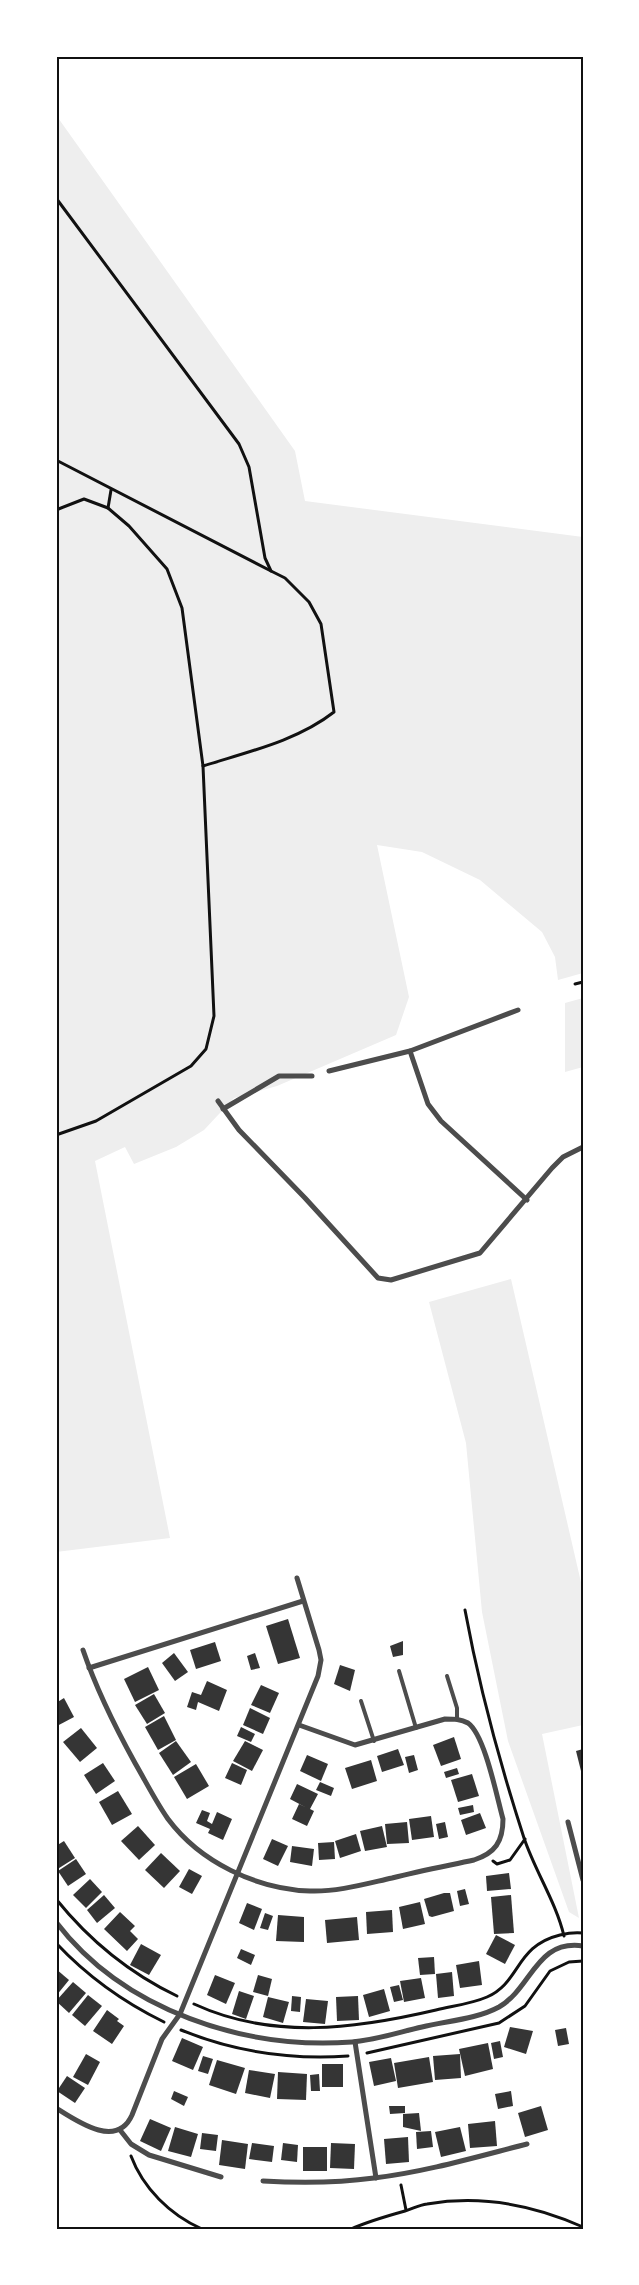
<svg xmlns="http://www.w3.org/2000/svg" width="639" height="2285" font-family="'Roboto Serif',serif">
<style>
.green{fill:#eee}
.building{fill:#353535}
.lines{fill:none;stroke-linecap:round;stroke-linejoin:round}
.path{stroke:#111;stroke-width:3}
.service{stroke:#4c4c4c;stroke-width:4}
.minor{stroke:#4c4c4c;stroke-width:5}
.neatline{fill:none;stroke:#111;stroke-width:2}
</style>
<rect width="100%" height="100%" fill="#fff"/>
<g class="green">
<path d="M56,115L295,451L305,501L583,537V973L558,980L555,957L542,932L480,880L422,852L377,845L409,997L396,1035L277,1086L234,1098L204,1130L176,1147L134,1164L125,1147L95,1161L170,1538L56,1552Z"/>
<path d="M583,998V1067L565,1072V1003Z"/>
<path d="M511,1279L583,1591V1725L542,1734L579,1918L569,1912L508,1741L482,1612L466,1443L429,1302Z"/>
</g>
<g class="building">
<path d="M288,1619L300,1658L278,1664L266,1626Z"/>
<path d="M403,1641V1655L393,1657L390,1646Z"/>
<path d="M215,1642L221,1661L196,1669L190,1650Z"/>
<path d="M174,1653L188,1672L175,1681L162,1663Z"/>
<path d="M255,1653L260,1668L251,1670L247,1656Z"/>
<path d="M340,1665L355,1670L350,1691L334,1684Z"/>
<path d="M148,1667L159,1690L135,1702L124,1679Z"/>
<path d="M207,1681L227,1690L219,1711L198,1702L196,1710L187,1707L192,1692L201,1695Z"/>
<path d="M261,1685L279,1693L270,1713L251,1705Z"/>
<path d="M154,1694L165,1713L147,1724L135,1705Z"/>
<path d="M64,1698L74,1717L57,1726L56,1703Z"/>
<path d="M250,1708L270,1718L263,1734L243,1725Z"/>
<path d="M164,1716L176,1740L158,1750L145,1727Z"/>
<path d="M241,1727L255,1734L251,1742L237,1736Z"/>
<path d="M81,1728L97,1748L80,1762L63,1742Z"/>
<path d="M454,1737L461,1759L441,1766L433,1745Z"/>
<path d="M176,1741L191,1762L173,1775L159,1753Z"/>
<path d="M245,1741L263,1750L252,1771L233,1761Z"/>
<path d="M398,1749L404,1765L382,1772L377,1756Z"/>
<path d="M583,1749V1771H581L576,1751Z"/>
<path d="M307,1755L328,1764L321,1781L300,1771Z"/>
<path d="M414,1755L418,1770L409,1773L405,1757Z"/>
<path d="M371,1760L377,1781L352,1789L345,1768Z"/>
<path d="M103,1763L115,1781L96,1794L84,1775Z"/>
<path d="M232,1763L247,1770L241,1785L225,1778Z"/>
<path d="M196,1764L209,1786L187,1799L174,1777Z"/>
<path d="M457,1768L459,1774L446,1778L444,1772Z"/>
<path d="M472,1774L479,1796L458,1802L451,1780Z"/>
<path d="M320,1782L334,1788L331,1796L316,1790Z"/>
<path d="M297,1784L318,1794L310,1809L314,1811L307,1826L292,1819L299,1804L305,1807L290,1799Z"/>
<path d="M118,1791L132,1814L112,1825L99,1802Z"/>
<path d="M473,1805L474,1812L460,1815L458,1808Z"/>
<path d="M202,1810L210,1813L207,1821L212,1824L217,1812L232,1819L223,1840L208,1833L210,1829L196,1823Z"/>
<path d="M480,1813L486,1828L466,1835L461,1820Z"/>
<path d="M431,1816L434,1837L412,1840L409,1819Z"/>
<path d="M407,1822L409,1843L387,1844L385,1824Z"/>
<path d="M445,1822L448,1837L439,1839L436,1824Z"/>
<path d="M138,1826L155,1845L139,1860L121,1841Z"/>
<path d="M382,1826L387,1847L365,1851L360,1831Z"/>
<path d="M356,1834L361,1851L340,1858L335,1841Z"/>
<path d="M272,1839L288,1846L278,1866L263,1859Z"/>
<path d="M64,1841L75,1858L56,1870V1846Z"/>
<path d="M334,1842L335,1859L319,1860L318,1843Z"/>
<path d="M292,1846L314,1849L312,1866L290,1862Z"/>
<path d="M161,1853L180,1871L164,1888L145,1870Z"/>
<path d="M76,1859L86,1874L68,1886L58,1871Z"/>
<path d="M189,1869L202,1876L192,1894L179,1887Z"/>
<path d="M509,1873L511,1889L487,1891L486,1876Z"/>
<path d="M90,1879L102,1892L86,1908L73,1895Z"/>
<path d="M465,1889L469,1904L460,1906L457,1891Z"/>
<path d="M444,1893H450L454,1911L432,1917L429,1916L424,1899Z"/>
<path d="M104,1895L115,1908L97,1923L87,1910Z"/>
<path d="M511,1895L514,1933L494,1934L491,1897Z"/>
<path d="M420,1902L425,1924L403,1929L399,1907Z"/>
<path d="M247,1903L262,1909L254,1930L239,1923Z"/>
<path d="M392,1910L393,1932L367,1934L366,1912Z"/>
<path d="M120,1912L135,1926L130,1931L138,1939L127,1951L104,1929Z"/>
<path d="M265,1913L273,1916L268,1930L260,1928Z"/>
<path d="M278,1915L304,1917V1942L276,1941Z"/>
<path d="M357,1917L359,1940L327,1943L325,1920Z"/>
<path d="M496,1935L515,1945L505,1964L486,1954Z"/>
<path d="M141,1944L161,1955L149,1975L130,1965Z"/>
<path d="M241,1949L255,1955L251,1965L237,1958Z"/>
<path d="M434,1957L435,1974L420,1975L418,1958Z"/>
<path d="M479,1961L482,1985L460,1988L456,1965Z"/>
<path d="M56,1969L69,1980L56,1996Z"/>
<path d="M452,1972L454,1996L438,1998L436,1974Z"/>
<path d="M215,1975L235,1983L226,2004L207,1995Z"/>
<path d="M258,1975L272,1979L268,1996L253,1992Z"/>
<path d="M421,1978L425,1998L404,2002L400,1981Z"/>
<path d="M73,1982L86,1993L69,2013L56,2001Z"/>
<path d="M399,1985L403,2000L394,2002L390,1987Z"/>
<path d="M384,1989L390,2011L369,2017L363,1995Z"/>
<path d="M239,1991L254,1996L246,2019L232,2014Z"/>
<path d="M88,1995L102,2006L85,2026L72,2015Z"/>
<path d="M292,1996L301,1997L300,2012L291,2011Z"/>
<path d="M358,1996L359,2020L337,2021L336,1997Z"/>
<path d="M268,1997L289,2002L283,2023L263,2017Z"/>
<path d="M306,1999L328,2001L325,2024L303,2022Z"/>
<path d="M107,2010L119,2019L117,2021L124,2026L112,2044L93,2031Z"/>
<path d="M510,2027L533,2031L526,2054L504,2047Z"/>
<path d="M566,2028L569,2044L558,2046L555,2030Z"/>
<path d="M182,2038L203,2047L193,2070L172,2061Z"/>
<path d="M500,2041L503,2057L494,2059L491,2043Z"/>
<path d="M488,2043L493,2069L465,2076L459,2049Z"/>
<path d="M86,2054L100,2062L88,2085L73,2077Z"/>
<path d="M460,2054L461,2078L435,2080L433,2056Z"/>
<path d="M203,2056L213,2059L208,2074L198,2071Z"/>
<path d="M429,2057L433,2082L398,2088L394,2063Z"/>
<path d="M391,2058L396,2081L374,2086L369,2062Z"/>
<path d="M217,2060L245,2068L236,2094L209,2085Z"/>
<rect x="322" y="2064" width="21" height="23"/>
<path d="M249,2070L275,2074L270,2098L245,2093Z"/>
<path d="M278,2072L307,2074L306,2100L277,2099Z"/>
<path d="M319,2074L320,2091H311L310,2075Z"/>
<path d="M67,2076L85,2088L75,2103L57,2091Z"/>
<path d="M174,2091L188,2097L184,2106L171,2099Z"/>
<path d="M511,2091L513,2106L498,2109L495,2094Z"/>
<path d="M389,2106H405V2113L390,2114Z"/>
<path d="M541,2106L548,2130L525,2137L518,2113Z"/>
<path d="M419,2113L421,2131L403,2127V2114Z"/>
<path d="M150,2119L171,2128L161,2151L140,2141Z"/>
<path d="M495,2121L497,2146L470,2148L468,2124Z"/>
<path d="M175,2127L198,2134L191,2157L168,2151Z"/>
<path d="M460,2127L466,2151L441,2157L435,2132Z"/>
<path d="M431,2131L433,2147L417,2149L416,2132Z"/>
<path d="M202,2133L218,2135L216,2151L200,2149Z"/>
<path d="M408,2137L409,2162L386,2164L384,2139Z"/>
<path d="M222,2140L248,2144L245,2169L219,2165Z"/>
<path d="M252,2143L274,2146L272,2162L249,2159Z"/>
<path d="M283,2143L298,2145L297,2162L281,2160Z"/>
<path d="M331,2143L355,2144L354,2169L330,2168Z"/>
<rect x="303" y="2147" width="24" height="24"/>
</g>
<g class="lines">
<g class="path">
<path d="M56,198L239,444L249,467L265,558L271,571L285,578L309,602L321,624L334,712C297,741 247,752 203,766"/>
<path d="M56,460L271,571"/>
<path d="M108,508L111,490"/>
<path d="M56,510L84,499L108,508L129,526L167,569L182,608L203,766L214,1016L206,1049L191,1066L96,1121L56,1135"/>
<path d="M575,984L583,982"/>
<path d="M465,1610C479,1686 500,1764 524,1838C535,1871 556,1902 564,1936"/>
<path d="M493,1861L497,1864L510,1860L525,1839"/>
<path d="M56,1899C89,1940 129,1973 177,1996"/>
<path d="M56,1943C87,1976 123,2002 164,2022"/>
<path d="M194,2004C272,2040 355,2029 436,2010C452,2006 471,2004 487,1997C521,1982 515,1946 560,1935C568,1933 575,1932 583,1933"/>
<path d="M181,2030C235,2052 290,2060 348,2056"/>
<path d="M367,2053L499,2023L525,2006L550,1971L569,1962L583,1961"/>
<path d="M131,2156C143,2188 170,2215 202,2229"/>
<path d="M401,2185L406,2210"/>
<path d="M351,2229C369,2221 387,2216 405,2211C412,2209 419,2205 427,2204C480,2195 534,2205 583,2227"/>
</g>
<g class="service">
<path d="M399,1671L416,1728"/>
<path d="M447,1676L457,1708V1719"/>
<path d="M361,1701L374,1741"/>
</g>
<g class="minor">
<path d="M410,1051L428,1104L441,1121L527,1200"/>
<path d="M329,1071L410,1051L518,1010"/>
<path d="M218,1101L239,1130L305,1198L378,1278L391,1280L480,1253L552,1168L563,1157L583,1147"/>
<path d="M223,1109L279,1076H312"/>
<path d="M83,1650C97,1691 114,1725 135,1763C146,1782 156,1802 168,1819C200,1862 256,1889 310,1891C337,1892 365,1884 392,1878C419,1871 446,1866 474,1860C495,1853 503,1842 503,1819C497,1798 485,1735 468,1723C461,1719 454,1719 445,1719L355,1745L299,1725"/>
<path d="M89,1668L303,1601"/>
<path d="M568,1822L583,1880"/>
<path d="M56,1922C124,2011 245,2050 352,2042C376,2040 400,2032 422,2027C447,2021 477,2019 499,2007C532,1988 536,1939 583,1946"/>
<path d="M355,2042L376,2178"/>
<path d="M56,2108C78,2122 117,2149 132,2115L162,2039L180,2014L318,1676L321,1660L319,1650L297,1578"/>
<path d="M120,2130L131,2144L149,2155L221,2177"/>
<path d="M263,2181C300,2183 337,2183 374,2178C425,2172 476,2157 527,2144"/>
</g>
</g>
<rect width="639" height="2285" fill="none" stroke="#ffffff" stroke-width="115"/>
<rect x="58" y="58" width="524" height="2170" class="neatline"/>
</svg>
